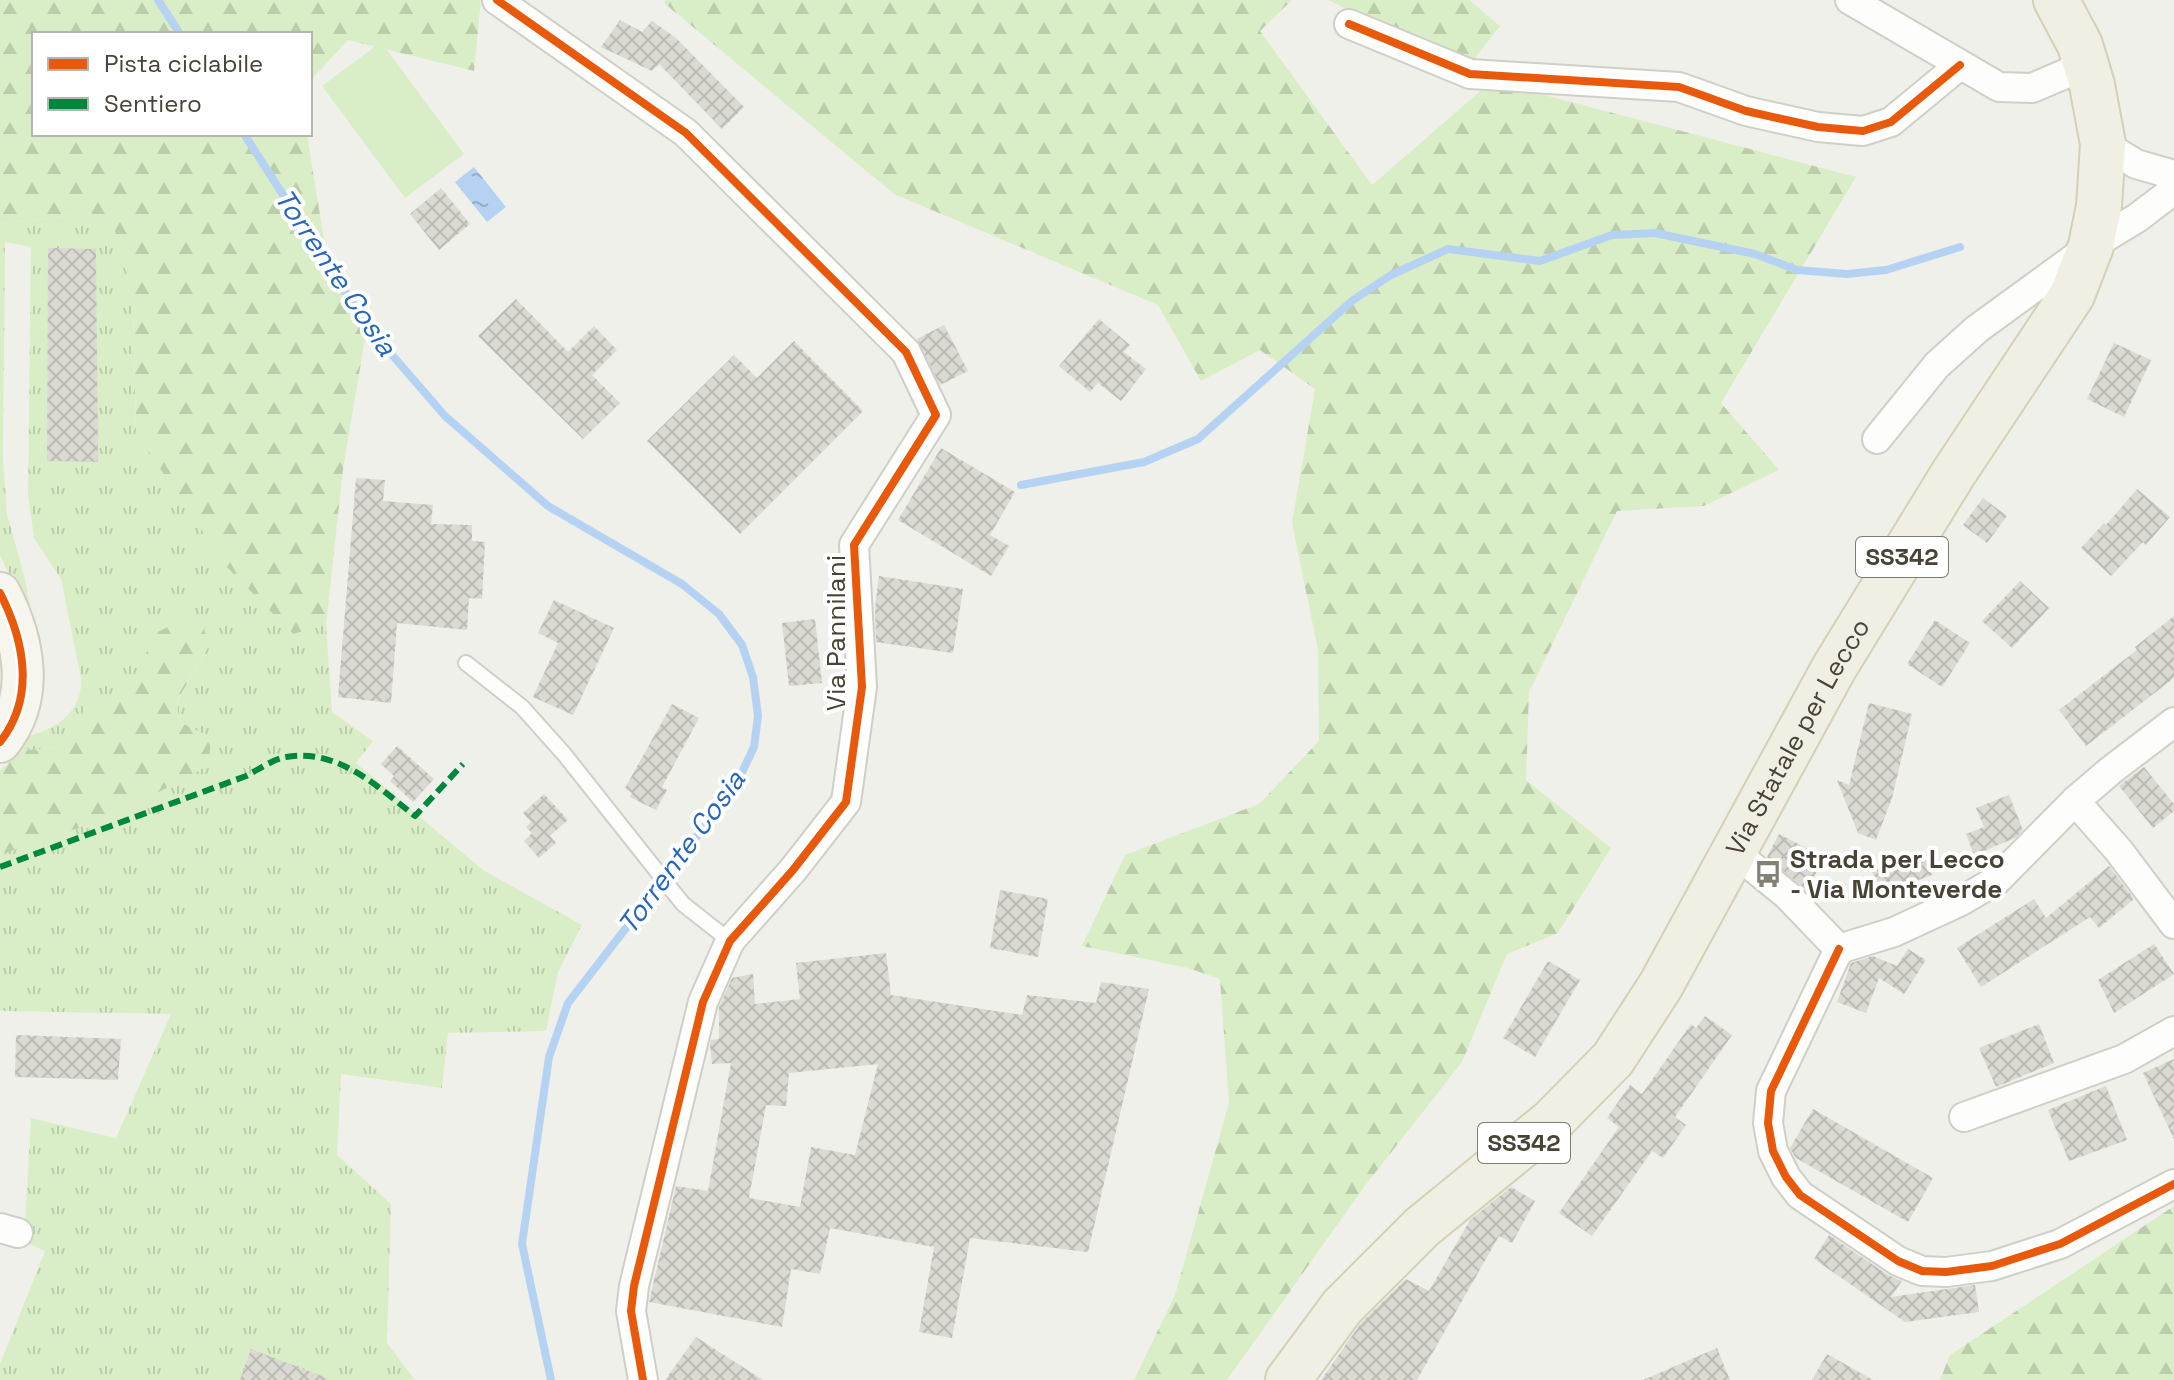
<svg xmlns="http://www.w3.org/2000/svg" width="2174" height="1380" font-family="'Space Grotesk',sans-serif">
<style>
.grass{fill:url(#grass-tufts)}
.forest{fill:url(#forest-firs)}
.pitch{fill:#d9eec7}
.water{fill:url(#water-ripples)}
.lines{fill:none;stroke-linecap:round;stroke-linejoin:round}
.stream{stroke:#b6d2f2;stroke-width:8}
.building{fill:url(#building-cross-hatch);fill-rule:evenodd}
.lane-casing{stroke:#cfcec7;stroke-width:18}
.street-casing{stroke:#cfcec7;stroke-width:32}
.secondary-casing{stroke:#d0cec0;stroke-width:44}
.primary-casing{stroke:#d4d0b6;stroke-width:48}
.lane{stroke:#fdfdfc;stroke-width:14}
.street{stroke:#fdfdfc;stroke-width:28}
.secondary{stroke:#f7f6ee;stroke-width:40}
.primary{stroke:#f1efe4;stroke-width:44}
.quiet{stroke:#00873e;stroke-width:6;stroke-dasharray:12 6;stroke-linecap:butt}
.cycleway-casing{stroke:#fff;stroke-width:13}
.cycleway{stroke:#e8590c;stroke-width:8}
.labels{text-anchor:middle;stroke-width:8;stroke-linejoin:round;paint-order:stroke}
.shield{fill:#fff;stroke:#7f7b72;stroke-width:2}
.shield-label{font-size:24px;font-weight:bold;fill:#484335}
.street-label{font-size:26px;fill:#484335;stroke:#fff}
.poi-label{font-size:26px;font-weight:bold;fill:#484335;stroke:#fff;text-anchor:start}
.water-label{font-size:28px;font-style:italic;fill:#2467bd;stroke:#fff}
</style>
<defs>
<pattern id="grass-tufts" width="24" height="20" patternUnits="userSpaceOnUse" patternTransform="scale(2)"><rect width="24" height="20" fill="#d9eec7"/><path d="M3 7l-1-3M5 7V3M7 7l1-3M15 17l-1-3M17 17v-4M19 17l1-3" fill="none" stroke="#bccdac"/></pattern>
<pattern id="forest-firs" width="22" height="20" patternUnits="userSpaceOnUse" patternTransform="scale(2)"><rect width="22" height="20" fill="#d9eec7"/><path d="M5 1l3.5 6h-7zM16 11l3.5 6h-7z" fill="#bccdac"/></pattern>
<pattern id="water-ripples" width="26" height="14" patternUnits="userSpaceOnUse" patternTransform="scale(2)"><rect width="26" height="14" fill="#b6d2f2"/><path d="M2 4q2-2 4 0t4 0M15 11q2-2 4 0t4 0" fill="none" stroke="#96acc5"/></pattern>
<pattern id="building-cross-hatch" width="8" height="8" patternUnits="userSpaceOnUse" patternTransform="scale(2)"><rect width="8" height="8" fill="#dad9d2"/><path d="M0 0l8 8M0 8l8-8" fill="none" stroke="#bdbbb5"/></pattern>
</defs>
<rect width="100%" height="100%" fill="#f0f0ea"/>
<path class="grass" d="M90,213L112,219L133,296L136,433L292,634L326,625L332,712L373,741L356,763L483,870L582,925L558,972L546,1031L448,1033L442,1088L341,1074L337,1155L391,1204L387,1343L415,1380H0V1364L45,1251L24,1242L31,1118L116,1138L171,1014L0,1011V852L5,853L211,737L179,723L177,702L208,647L150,637C141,679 137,707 87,706L57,748L22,750V737C54,731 83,713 81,678L61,579L34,538L28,495L31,247L5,242L3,458L7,514L25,579L34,628L0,555V224Z"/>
<g class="forest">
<path d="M0,0H481L474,71L348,40L310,81V34H34V134H307L329,271L367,327L343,469L326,625L293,634L226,566L136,433L133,296L112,220L90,213L0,224Z"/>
<path d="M666,0H1292L1260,31L1372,185L1492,81L1856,177L1721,403L1779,470L1704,506L1617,511L1529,692L1526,780L1611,848L1558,933L1507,954L1462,1062L1364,1187L1227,1380H1134L1175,1295L1229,1103L1220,979L1188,968L1082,946L1125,855L1259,804L1319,741L1318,650L1292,523L1315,389L1260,350L1201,381L1158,305L894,194L664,3Z"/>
<path d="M1328,0H1469L1500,26L1468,67Z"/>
<path d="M187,617L204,627L208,647L177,701L179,722L211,737L209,765L116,815L5,853L0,852V771L22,750L57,748L87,706C137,707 141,678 150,636Z"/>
<path d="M2174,1206V1380H1940L1950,1355Z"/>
</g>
<path class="pitch" d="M381,42L464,154L405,198L322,86Z"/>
<path class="water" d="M474,167L506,207L487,222L455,182Z"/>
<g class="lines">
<g class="stream">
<path d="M158,0L180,34"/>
<path d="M244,134L367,326L445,416L548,506L682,584L719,614L742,645L753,677L758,716L754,747L735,787L568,1003L549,1057L522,1244L551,1380"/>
<path d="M1021,485L1144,462L1198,439L1353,300L1391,275L1448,249L1540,261L1612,235L1655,233L1755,254L1797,270L1847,274L1886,270L1960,247"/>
</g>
</g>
<g class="building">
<path d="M620,20L642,32L652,21L676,38L744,107L722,129L659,64L652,71L601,47Z"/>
<path d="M441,188L470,224L439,250L410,214Z"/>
<path d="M48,248L96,249L98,462L47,461Z"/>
<path d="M516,299L568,352L594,326L617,350L592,375L620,403L583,439L478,336Z"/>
<path d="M1099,319L1130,345L1124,352L1146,369L1121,401L1098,383L1090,392L1059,366Z"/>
<path d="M944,325L968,371L940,385L917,339Z"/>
<path d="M794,341L863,411L740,534L647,441L734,355L757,378Z"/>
<path d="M2114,343L2151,360L2124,417L2087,399Z"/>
<path d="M941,448L1015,492L990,535L1009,546L991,576L898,520Z"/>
<path d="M356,478L385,480L383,501L433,505L431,524L472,525V541L485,542L482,599L469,598L467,630L397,623L391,703L338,697Z"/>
<path d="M2137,489L2170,517L2146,545L2143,542L2111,576L2081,548L2104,523L2106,525Z"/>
<path d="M1983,498L2007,516L1987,543L1963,525Z"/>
<path d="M879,576L963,589L953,653L876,642L875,608Z"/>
<path d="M2020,581L2049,608L2012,648L1982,621Z"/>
<path d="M554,600L614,628L573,715L533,697L558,643L538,633Z"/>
<path d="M2174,616V678L2086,746L2059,710L2137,650L2135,647Z"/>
<path d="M815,619L822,683L789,686L782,623Z"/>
<path d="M1935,620L1970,643L1942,687L1907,664Z"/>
<path d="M1869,703L1912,714L1892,798L1876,840L1858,833L1837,780L1849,785Z"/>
<path d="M672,704L699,718L662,787L667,790L656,810L630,797L632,793L625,788Z"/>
<path d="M397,746L434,779L413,802L390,781L394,776L381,764Z"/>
<path d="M2144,767L2174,804V811L2153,828L2119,786Z"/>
<path d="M544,794L568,820L550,836L556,843L539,858L524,841L532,833L526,827L531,822L523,813Z"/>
<path d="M2009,795L2023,830L2015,838L1974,855L1966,834L1984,827L1976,808Z"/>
<path d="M1779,834L1824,857L1807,891L1767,857Z"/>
<path d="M1923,852L1932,875L1881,894L1872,871Z"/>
<path d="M2109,866L2134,899L2099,928L2090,917L1981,987L1957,948L2034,899L2046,918Z"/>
<path d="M1000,890L1048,899L1038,957L990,948Z"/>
<path d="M2154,944L2174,974L2114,1013L2098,980Z"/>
<path d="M1908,949L1926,960L1904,994L1879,978L1866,1013L1837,1002L1851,963L1873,956L1897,966Z"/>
<path d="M886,953L891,995L1022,1015L1027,995L1096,1003L1101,982L1149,989L1088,1252L970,1238L952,1338L919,1332L934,1247L830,1228L820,1274L791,1269L782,1327L649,1302L676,1186L708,1191L731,1063L712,1064L710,1044L711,1040L719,1039V1007L732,978L753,974L755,1004L800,999L796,963ZM878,1064L855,1155L811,1147L800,1207L749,1198L766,1105L786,1106L789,1073Z"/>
<path d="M1548,961L1580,980L1535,1057L1503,1038Z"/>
<path d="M1705,1016L1732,1035L1675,1117L1686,1125L1663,1158L1652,1151L1592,1236L1559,1213L1619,1127L1607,1118L1630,1085L1642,1094L1691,1024L1696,1028Z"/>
<path d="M2039,1024L2054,1063L1996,1087L1979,1048Z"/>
<path d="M16,1035L121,1039L118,1080L15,1077Z"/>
<path d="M2174,1059V1139L2143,1073Z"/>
<path d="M2106,1086L2127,1140L2069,1161L2048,1110Z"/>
<path d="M1813,1109L1933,1178L1908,1222L1796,1158L1790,1148Z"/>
<path d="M1511,1187L1535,1201L1512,1243L1499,1236L1417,1380H1321L1361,1323L1406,1279L1429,1291L1470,1220Z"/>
<path d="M1829,1235L1888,1275L1902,1281L1891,1297L1975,1285L1979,1312L1905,1322L1814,1259Z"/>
<path d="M696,1337L763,1380H665Z"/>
<path d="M1717,1348L1730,1380H1643Z"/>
<path d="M251,1349L327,1378V1380H240Z"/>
<path d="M1827,1354L1873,1380H1812Z"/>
</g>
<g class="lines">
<g class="lane-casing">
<path id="lane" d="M466,663L522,707L564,754L683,904L730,941"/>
</g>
<g class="street-casing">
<g id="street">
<path d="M497,0L686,133L906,352L936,415L854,545L862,687L846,802L793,870L730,941L703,1002L634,1286L631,1311L643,1380"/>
<path d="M1850,0L1999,87L2032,88L2086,65"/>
<path d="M1349,24L1470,74L1679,87L1746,111L1818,127L1863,131L1891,122L1960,65"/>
<path d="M2103,144L2136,164L2174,175"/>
<path d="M1877,439L1937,365L1977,329L2091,246L2137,218L2174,190"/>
<path d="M2075,801L2119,851L2174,924"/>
<path d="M1733,851L1787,895L1839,949L1894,932L1961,901L1997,880L2075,801L2110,771L2174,722"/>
<path d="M1839,949L1771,1091L1768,1123L1773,1151L1786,1177L1800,1195L1898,1261L1922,1271L1946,1272L1992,1266L2060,1244L2174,1184"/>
<path d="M1964,1117L2124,1059L2174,1031"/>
<path d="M0,1228L18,1233"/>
</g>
</g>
<g class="secondary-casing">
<path id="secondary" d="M0,593C24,640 36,697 0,742"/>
</g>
<g class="primary-casing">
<g id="primary">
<path id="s1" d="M1288,1380L1342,1307L1422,1227L1552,1121L1613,1059L1661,985L1834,668L1953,474L2072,295L2091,246L2099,206L2103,144L2092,85L2080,45L2056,0"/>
</g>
</g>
<use href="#lane" class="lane"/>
<use href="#street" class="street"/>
<use href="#secondary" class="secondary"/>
<use href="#primary" class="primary"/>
<path class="quiet" d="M0,867L246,776C258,770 273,759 286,757C338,748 378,787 415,816L463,764"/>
<g class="cycleway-casing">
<g id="cycleway">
<path d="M497,0L686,133L906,352L936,415L854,545L862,687L846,802L793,870L730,941L703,1002L634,1286L631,1311L643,1380"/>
<path d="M1349,24L1470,74L1679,87L1746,111L1818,127L1863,131L1891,122L1960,65"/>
<path d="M0,593C24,640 36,697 0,742"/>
<path d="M1839,949L1771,1091L1768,1123L1773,1151L1786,1177L1800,1195L1898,1261L1922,1271L1946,1272L1992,1266L2060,1244L2174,1184"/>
</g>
</g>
<use href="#cycleway" class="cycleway"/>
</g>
<defs>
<g id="bus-bare" transform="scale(2.16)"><path d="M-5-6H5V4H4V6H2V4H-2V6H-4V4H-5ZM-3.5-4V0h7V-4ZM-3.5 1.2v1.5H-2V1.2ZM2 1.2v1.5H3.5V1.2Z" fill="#838074" stroke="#fff" stroke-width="2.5" paint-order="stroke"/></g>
</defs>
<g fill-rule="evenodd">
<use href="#bus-bare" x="1768" y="874"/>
</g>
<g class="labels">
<g class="shield">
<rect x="1856" y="537" width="92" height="40" rx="6"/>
<rect x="1478" y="1123" width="92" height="40" rx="6"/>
</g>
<g class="shield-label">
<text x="1902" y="565">SS342</text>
<text x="1524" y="1151">SS342</text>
</g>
<g class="street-label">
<text transform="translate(836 633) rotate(-90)" y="9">Via Pannilani</text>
<text dy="9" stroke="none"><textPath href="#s1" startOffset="830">Via Statale per Lecco</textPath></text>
</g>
<g class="poi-label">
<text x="1790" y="868">Strada per Lecco<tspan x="1790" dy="30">- Via Monteverde</tspan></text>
</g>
<g class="water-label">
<text transform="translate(336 272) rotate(56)" y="10">Torrente Cosia</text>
<text transform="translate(681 852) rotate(-54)" y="10">Torrente Cosia</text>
</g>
</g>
<rect x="32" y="32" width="280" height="104" fill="#ffffff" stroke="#b6b4ae" stroke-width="2"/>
<rect x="48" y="58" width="40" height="12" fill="#e8590c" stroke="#b6b4ae" stroke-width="2"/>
<text x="104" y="72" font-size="24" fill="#484335">Pista ciclabile</text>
<rect x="48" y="98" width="40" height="12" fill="#00873e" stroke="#b6b4ae" stroke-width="2"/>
<text x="104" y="112" font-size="24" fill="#484335">Sentiero</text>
</svg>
